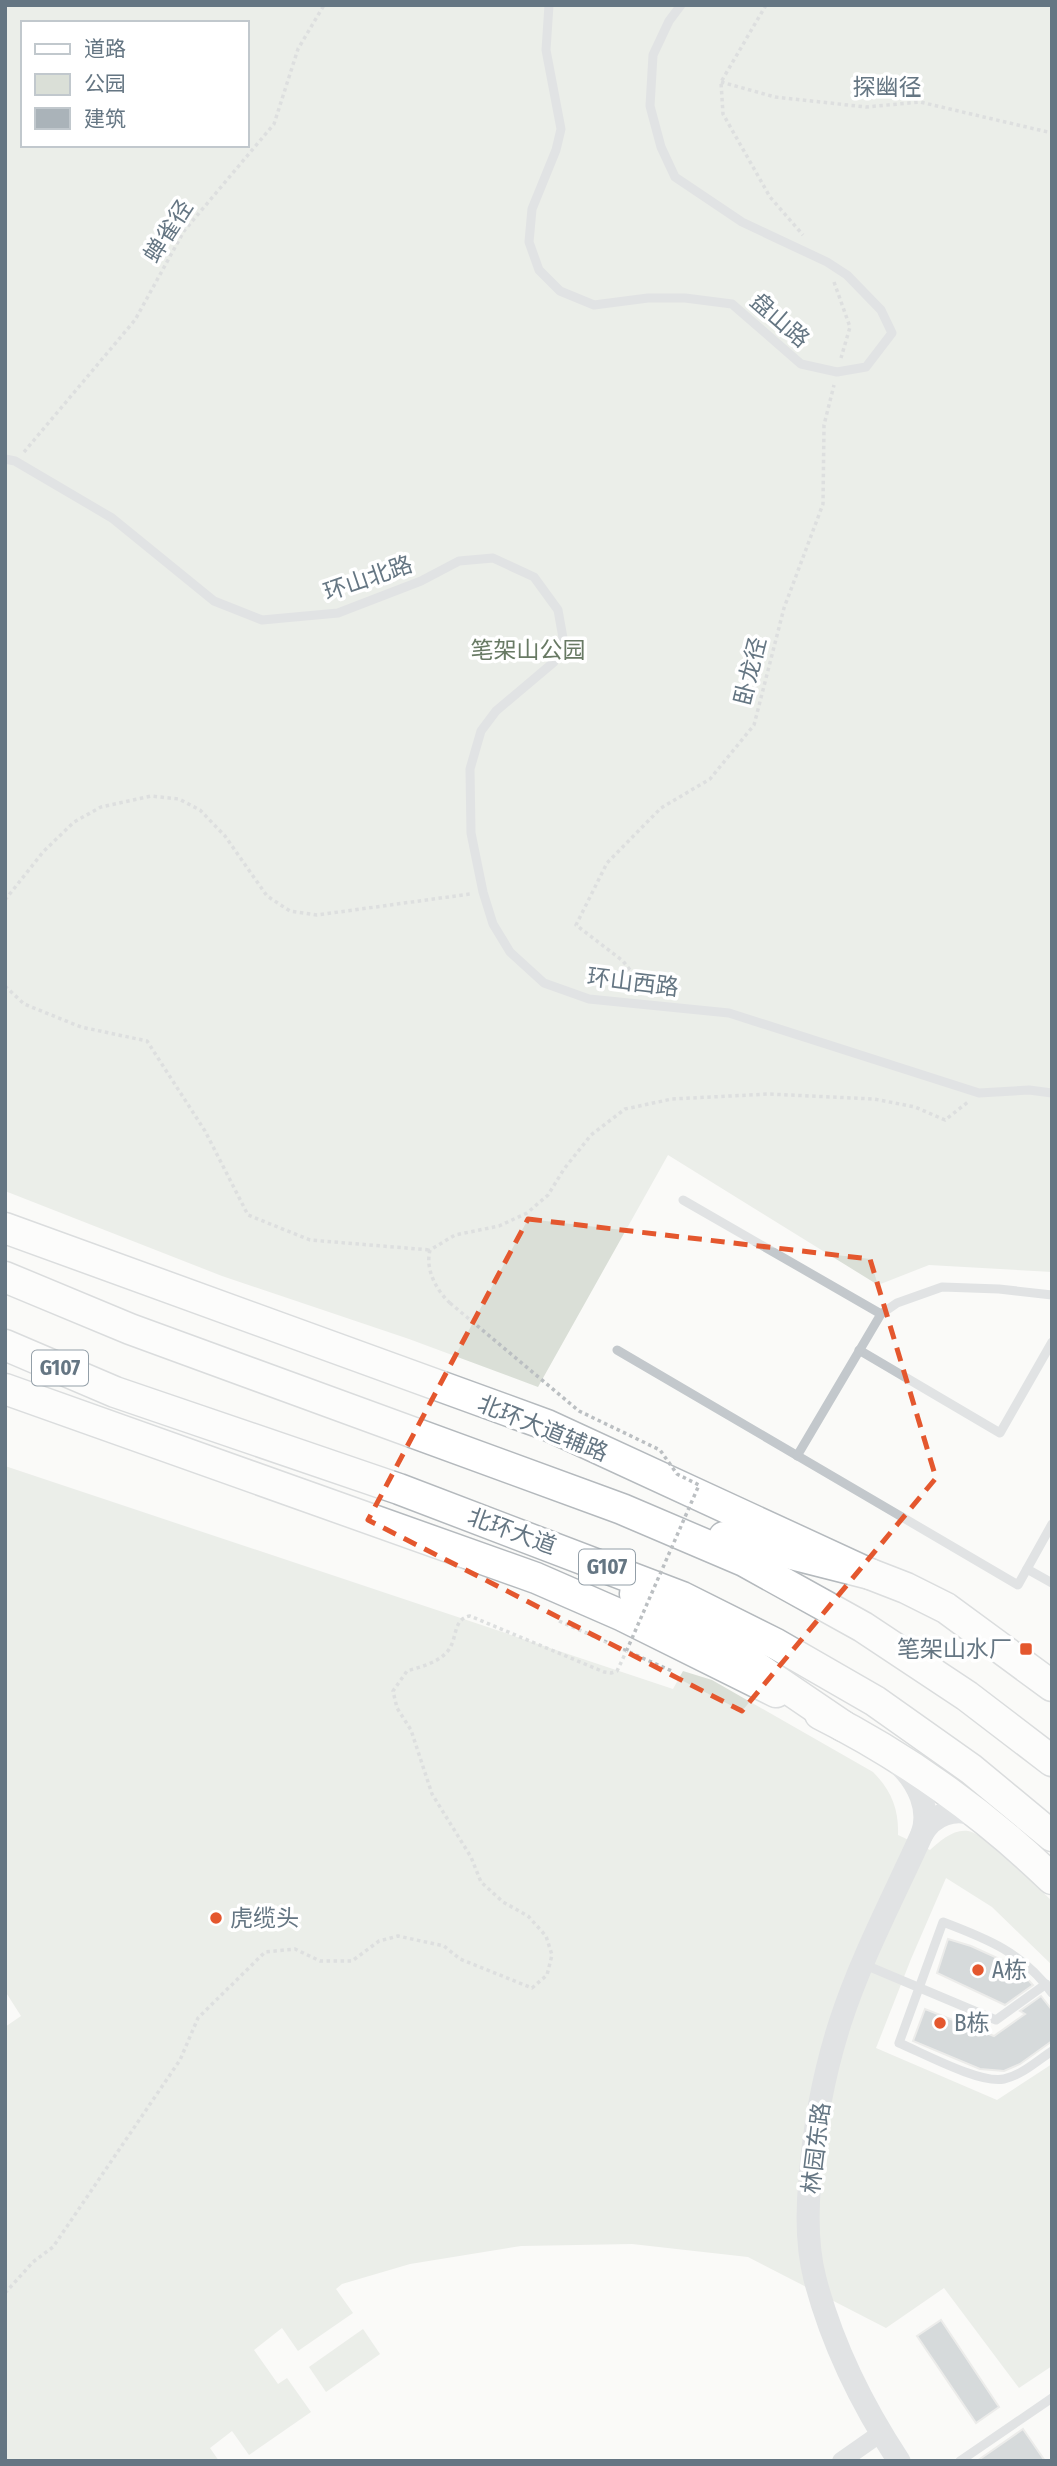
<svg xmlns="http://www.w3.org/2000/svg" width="1057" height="2466" font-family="'Fira Sans Condensed','Noto Sans SC',sans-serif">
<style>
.green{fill:#dadfd7;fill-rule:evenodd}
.building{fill:#aab3b9;stroke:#dcdcda;stroke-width:2}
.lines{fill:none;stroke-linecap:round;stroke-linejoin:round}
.primary-casing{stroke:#b5babe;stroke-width:33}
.trunk-casing{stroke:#b4b9bd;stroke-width:33}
.path{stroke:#bbbfc2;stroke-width:3.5;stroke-dasharray:3.5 3.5;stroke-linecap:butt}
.service{stroke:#c3c8cc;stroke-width:9}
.minor{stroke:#c3c8cc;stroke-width:18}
.tertiary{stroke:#c3c8cc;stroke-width:23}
.primary{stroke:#fff;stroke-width:30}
.trunk{stroke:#fff;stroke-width:30}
.path-bridge{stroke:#bbbfc2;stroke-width:3.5;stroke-dasharray:3.5 3.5;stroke-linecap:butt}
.marked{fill:none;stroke:#e4572e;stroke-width:5;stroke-dasharray:14 9;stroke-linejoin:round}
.poi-dot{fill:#e4572e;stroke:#fff;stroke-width:2.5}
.labels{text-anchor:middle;stroke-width:7;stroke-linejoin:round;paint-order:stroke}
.shield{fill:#fff;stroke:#939fa8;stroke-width:2}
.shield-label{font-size:21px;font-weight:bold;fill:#657683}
.street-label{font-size:23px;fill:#657683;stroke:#fff}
.park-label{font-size:23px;fill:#687a64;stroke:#fff}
.poi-label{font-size:23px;fill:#657683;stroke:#fff;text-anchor:start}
</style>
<rect width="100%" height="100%" fill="#fafaf8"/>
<g class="green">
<path d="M5,5H1052V1272L929,1265L878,1285L668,1155L538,1387L409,1339L222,1276L5,1191ZM23,23H247V145H23Z"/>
<path d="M5,1466L673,1689L683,1671L712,1680L873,1772C891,1790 899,1809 898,1835L930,1850C940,1841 953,1829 968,1831C989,1835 1035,1885 1052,1901V1965L992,1907L946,1878L911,1959L876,2048L997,2100L1052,2064V2366L1019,2388L944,2288L886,2328L748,2257L632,2244L521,2246L410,2264L342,2284L336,2289L353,2313L298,2351L282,2328L254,2350L278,2384L287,2378L311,2412L249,2455L232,2431L210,2448L219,2461H5V2027L21,2016L5,1991Z"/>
<path d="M363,2329L380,2354L326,2392L309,2367Z"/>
</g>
<g class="building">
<path d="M948,1939L971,1946L1004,1961L1023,1974L1033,1985L1005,2005L937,1973Z"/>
<path d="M1041,1996L1052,2010V2041L1020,2064L1004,2071L980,2069L913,2041L925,2009L994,2036L1025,2014L1020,2011Z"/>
<path d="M941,2320L999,2407L976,2423L917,2336Z"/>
<path d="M1023,2429L1045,2461H977Z"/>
</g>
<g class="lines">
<g class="primary-casing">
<g id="primary">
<path d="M5,1228L547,1425L870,1574L906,1588L946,1608L1052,1686"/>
<path d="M5,1389L536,1578L623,1616L776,1692"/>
<path d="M820,1714C904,1756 985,1814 1052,1879"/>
</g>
</g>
<g class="trunk-casing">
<g id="trunk">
<path d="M5,1277L130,1329L622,1509L744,1561L863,1627L967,1696L1052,1761"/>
<path d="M5,1345L115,1392L399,1489L682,1597L776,1644L875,1701L971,1769L1052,1836"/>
<path d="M724,1537L870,1574"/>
<path d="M635,1594L749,1662L843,1726"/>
</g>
</g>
<g class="path">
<path d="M766,5L721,82L723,114L770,197L803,235"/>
<path d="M721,82L775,97L866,107L920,102L1052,133"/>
<path d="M834,282L850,327L841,358"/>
<path d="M24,452L135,320L184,231L274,124L298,49L324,5"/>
<path d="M5,900L43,852L74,822L101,807L151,796L179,799L200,810L225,836L267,896L290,911L317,915L470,894"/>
<path d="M5,986L24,1004L81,1027L147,1041L205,1131L248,1215L310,1240L430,1250"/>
<path d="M647,992L623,961L576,925L607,863L661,808L710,779L754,725L784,608L823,504L824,425L834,385"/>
<path d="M450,1303C436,1290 425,1269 430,1250L455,1235L499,1226L527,1213L548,1195L564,1169L591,1135L625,1109L672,1099L769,1094L874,1099L915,1107L945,1120L968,1102"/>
<path d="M559,1621L674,1672"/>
<path d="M5,2293L33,2262L53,2247L180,2060L198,2018L265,1952L295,1949L320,1961H352L379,1941L398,1936L444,1946L460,1959L532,1988L547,1975L552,1955L546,1936L528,1916L503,1902L481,1882L471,1857L432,1794L411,1730L397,1708L393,1691L407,1671C420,1667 437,1663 447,1652C458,1640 452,1619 470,1616L604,1672L611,1673L617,1671L626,1652"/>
</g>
<g class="service">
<path d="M549,5L546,50L561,129L556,150L532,209L529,242L539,270L560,291L594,305L648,298H685L732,304L801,364L837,372L866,367L892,333L881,310L847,275L827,262L742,222L675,177L661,147L650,106L653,55L669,21L681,5"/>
<path d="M5,459L15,461L112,518L214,601L262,620L338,613L421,581L459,561L493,558L534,577L558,610L563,638L554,662L496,711L481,731L470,769L471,833L483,892L493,924L510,952L544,983L589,999L729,1013L979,1093L1029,1090L1052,1093"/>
<path d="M683,1200L881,1314"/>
<path d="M617,1350L1018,1585L1052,1524"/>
<path d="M859,1350L1000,1433L1052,1342"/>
<path d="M797,1456L881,1314L897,1303L942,1287L999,1289L1052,1295"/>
<path d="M1027,1569L1052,1583"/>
<path d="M863,1964L996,2020L1046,1984"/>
<path d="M1052,1993C1023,1953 988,1939 943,1922L899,2043C923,2053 980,2084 1004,2079C1022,2075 1037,2061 1052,2051"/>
<path d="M960,2461L1052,2398"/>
</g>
<path class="minor" d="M841,2461L881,2433"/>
<g class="tertiary">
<path d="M900,1765C918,1783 931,1809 922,1834"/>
<path d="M899,2461C862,2405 832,2344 815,2279C807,2248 807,2211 810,2179C814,2127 824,2073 840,2023C861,1958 894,1896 922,1834C933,1814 955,1807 976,1815"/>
</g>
<use href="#primary" class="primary"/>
<use href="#trunk" class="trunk"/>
<path class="path-bridge" d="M450,1303L579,1411L660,1450L677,1474L699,1485L626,1652"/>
</g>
<path d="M0 0H1057V2466H0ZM528,1219L870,1259L936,1478L742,1711L368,1520Z" fill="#fafaf8" fill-opacity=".55" fill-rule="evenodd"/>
<path class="marked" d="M528,1219L870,1259L936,1478L742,1711L368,1520Z"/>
<g class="poi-dot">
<rect x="1019" y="1642" width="14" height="14" rx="3.5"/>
<circle cx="216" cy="1918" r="7"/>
<circle cx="978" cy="1970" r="7"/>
<circle cx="940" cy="2023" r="7"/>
</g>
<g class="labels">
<g class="shield">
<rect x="32" y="1350.5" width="56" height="35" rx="5"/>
<rect x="579" y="1549.5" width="56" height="35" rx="5"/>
</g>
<g class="shield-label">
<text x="60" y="1375">G107</text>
<text x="607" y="1574">G107</text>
</g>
<g class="street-label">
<text x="887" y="95">探幽径</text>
<text transform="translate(168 231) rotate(-57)" y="8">蝉雀径</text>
<text transform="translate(780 320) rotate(41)" y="8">盘山路</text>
<text transform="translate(368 578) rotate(-19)" y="8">环山北路</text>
<text transform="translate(750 671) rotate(-76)" y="8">卧龙径</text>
<text transform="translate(633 982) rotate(7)" y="8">环山西路</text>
<text transform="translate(543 1428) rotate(22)" y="8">北环大道辅路</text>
<text transform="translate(512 1531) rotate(20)" y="8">北环大道</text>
<text transform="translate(816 2148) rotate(-83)" y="8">林园东路</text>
</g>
<g class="park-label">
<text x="528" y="658">笔架山公园</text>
</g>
<g class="poi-label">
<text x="1012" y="1657" text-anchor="end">笔架山水厂</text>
<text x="230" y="1926">虎缆头</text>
<text x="992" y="1978">A栋</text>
<text x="954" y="2031">B栋</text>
</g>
</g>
<rect width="1057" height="2466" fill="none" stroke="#657683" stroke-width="14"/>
<rect x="21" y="21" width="228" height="126" fill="#ffffff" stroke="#c1c8cd" stroke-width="2"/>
<rect x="35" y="44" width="35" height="10" fill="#ffffff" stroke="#c1c8cd" stroke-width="2"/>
<text x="84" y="56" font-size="21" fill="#657683">道路</text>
<rect x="35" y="74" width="35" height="21" fill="#dadfd7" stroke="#c1c8cd" stroke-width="2"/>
<text x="84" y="91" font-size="21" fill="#657683">公园</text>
<rect x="35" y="108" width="35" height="21" fill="#aab3b9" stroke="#c1c8cd" stroke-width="2"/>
<text x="84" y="126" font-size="21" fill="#657683">建筑</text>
</svg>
